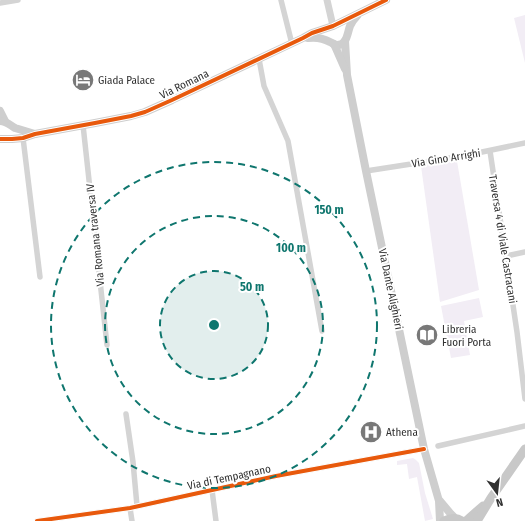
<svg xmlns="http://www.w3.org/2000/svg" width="525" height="521" font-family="'Fira Sans Condensed',sans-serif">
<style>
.green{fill:#f2edf5}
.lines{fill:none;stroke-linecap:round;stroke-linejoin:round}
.minor{stroke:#d4d4d4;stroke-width:5.5}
.tertiary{stroke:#d4d4d4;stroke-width:7}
.secondary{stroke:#cecece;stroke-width:8}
.primary{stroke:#c8c8c8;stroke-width:9}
.cycleway-casing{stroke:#fff;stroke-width:6}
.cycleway{stroke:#e8590c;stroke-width:4}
.ring{fill:none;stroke:#0f766e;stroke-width:2;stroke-dasharray:7 5}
.labels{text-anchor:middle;stroke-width:4;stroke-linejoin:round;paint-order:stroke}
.poi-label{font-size:11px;fill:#303030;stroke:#fff;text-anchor:start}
.street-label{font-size:11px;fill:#303030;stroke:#fff}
.centre{fill:#0f766e;stroke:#fff;stroke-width:2}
.ring-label{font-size:12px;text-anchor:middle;font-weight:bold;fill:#0f766e;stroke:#fff;stroke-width:4;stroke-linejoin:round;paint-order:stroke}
</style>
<rect width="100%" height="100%" fill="#fff"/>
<g class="green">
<path d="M525,15V63L514,18Z"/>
<path d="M457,161L479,290L440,302L421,166Z"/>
<path d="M479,298L483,317L464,321L470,355L451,358L441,306Z"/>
<path d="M413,458L416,460L419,463L425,493L433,519L425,521L417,477L409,479L407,464L397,465V461Z"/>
</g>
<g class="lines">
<g class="minor">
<path d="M281,0L292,44"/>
<path d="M0,3L18,0"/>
<path d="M259,59L264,86L288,141L322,331"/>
<path d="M83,125L107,345"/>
<path d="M23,138L40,277"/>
<path d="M490,151L517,332L525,399"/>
<path d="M366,171L463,156L525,143"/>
<path d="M506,256L525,252"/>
<path d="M126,414L133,462L137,506"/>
<path d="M438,446L525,426"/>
<path d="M212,490L216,521"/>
<path d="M130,508L132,521"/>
<path d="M37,521L130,508L276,476L424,449"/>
</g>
<path class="tertiary" d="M327,0L333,26"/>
<g class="secondary">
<path d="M308,38C316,37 323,38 330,42C333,43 332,44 336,45C347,46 347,34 350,26C352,22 354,19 357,16"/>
<path d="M345,41L347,75L366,171L424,449L439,501L440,521"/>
<path d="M334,44L345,69"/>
<path d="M0,111L5,121"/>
<path d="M0,121C6,121 10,125 15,128C22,130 28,132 35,134"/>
<path d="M0,139H12L23,138L35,134L95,123L131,116L145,112L172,100L303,38L312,33L333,26L386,0"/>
<path d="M440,501L450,513L455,518"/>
</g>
<g class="primary">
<path d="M444,521C450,518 456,517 462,521"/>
<path d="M466,521L483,506"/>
<path d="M477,521L491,498L525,449"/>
</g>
<g class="cycleway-casing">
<g id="cycleway">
<path d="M0,139H12L23,138L35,134L95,123L131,116L145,112L172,100L303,38L312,33L333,26L386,0"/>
<path d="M37,521L130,508L276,476L424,449"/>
</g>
</g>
<use href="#cycleway" class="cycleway"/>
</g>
<circle cx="214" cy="325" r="54" fill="#0f766e" fill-opacity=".12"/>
<g class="ring">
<circle cx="214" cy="325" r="54"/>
<circle cx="214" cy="325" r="109"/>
<circle cx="214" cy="325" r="163"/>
</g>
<defs>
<g id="hotel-disc" transform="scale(1.15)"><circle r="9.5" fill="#787878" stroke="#fff"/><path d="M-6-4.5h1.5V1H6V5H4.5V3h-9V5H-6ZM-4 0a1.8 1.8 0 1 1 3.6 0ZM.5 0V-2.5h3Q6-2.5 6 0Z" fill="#fff"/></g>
<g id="library-disc" transform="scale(1.15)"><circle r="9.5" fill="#787878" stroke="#fff"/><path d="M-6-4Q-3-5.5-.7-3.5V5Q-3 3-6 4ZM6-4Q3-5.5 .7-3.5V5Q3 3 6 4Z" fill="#fff"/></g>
<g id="hospital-disc" transform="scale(1.15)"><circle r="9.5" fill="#787878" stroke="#fff"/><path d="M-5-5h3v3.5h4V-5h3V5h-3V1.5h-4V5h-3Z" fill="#fff"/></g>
</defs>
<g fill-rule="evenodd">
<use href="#hotel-disc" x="83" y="80"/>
<use href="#library-disc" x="427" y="335"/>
<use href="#hospital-disc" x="371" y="432"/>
</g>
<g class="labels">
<g class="poi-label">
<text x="98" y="84">Giada Palace</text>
<text x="442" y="333">Libreria<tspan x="442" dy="13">Fuori Porta</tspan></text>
<text x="386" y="436">Athena</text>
</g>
<g class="street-label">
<text transform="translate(184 84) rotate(-26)" y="4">Via Romana</text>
<text transform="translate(446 158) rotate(-9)" y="4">Via Gino Arrighi</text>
<text transform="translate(95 235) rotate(-96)" y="4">Via Romana traversa IV</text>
<text transform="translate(503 239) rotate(81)" y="4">Traversa 4 di Viale Castracani</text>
<text transform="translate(391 289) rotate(78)" y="4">Via Dante Alighieri</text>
<text transform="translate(229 477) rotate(-12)" y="4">Via di Tempagnano</text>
</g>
</g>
<circle cx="214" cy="325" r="6" class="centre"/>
<g class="ring-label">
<text x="329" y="214">150 m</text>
<text x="291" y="252">100 m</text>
<text x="252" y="291">50 m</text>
</g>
<g transform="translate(497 493) rotate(165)" stroke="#ffffff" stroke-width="3" paint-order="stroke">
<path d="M0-3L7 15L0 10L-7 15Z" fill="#303030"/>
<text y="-6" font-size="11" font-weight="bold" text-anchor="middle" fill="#303030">N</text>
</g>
</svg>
